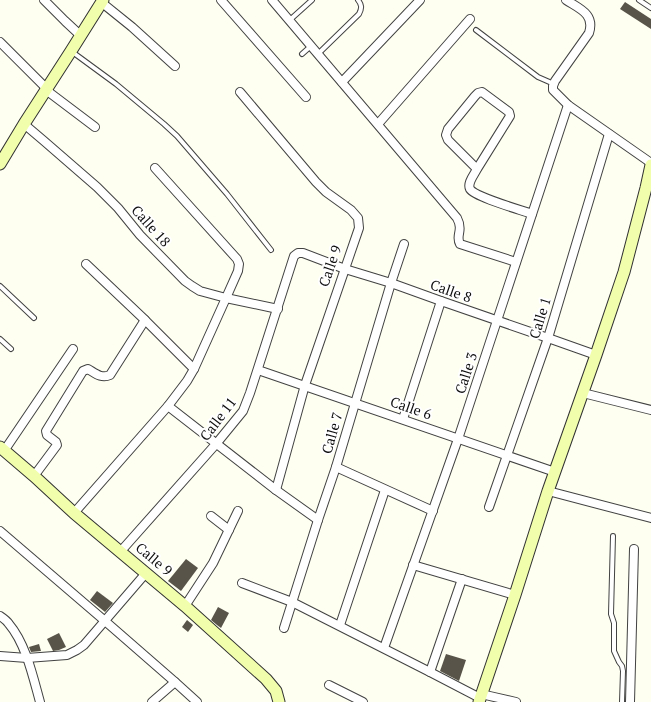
<svg xmlns="http://www.w3.org/2000/svg" width="651" height="702" font-family="'PT Serif',serif">
<style>
.building{fill:#59544a}
.lines{fill:none;stroke-linecap:round;stroke-linejoin:round}
.lane-casing{stroke:#424242;stroke-width:6}
.street-casing{stroke:#424242;stroke-width:10}
.secondary-casing{stroke:#313131;stroke-width:13}
.lane{stroke:#fff;stroke-width:4}
.street{stroke:#fff;stroke-width:8}
.secondary{stroke:#f1ffac;stroke-width:11}
.labels{text-anchor:middle;stroke-width:4;stroke-linejoin:round;paint-order:stroke}
.street-label{font-size:14px;fill:#0f0f0f;stroke:#fff}
</style>
<rect width="100%" height="100%" fill="#fefff1"/>
<g class="building">
<path d="M625,2L651,19V29L620,9Z"/>
<path d="M186,559L198,568L181,591L168,581Z"/>
<path d="M97,591L113,603L105,612L90,600Z"/>
<path d="M218,607L229,613L221,628L217,625L211,620Z"/>
<path d="M187,620L193,625L188,632L182,627Z"/>
<path d="M59,633L66,647L59,650L53,651L47,639Z"/>
<path d="M39,644L41,651L31,652L29,647Z"/>
<path d="M446,654L466,660L459,681L440,671Z"/>
</g>
<g class="lines">
<g class="lane-casing">
<g id="lane">
<path d="M639,0L651,8"/>
<path d="M292,18L312,0"/>
<path d="M476,30L538,77L554,84"/>
<path d="M71,51L116,84L164,124L177,136L227,194L271,250"/>
<path d="M321,51L359,14C362,8 362,5 358,0"/>
<path d="M302,54L311,46"/>
<path d="M0,286L34,318"/>
<path d="M0,339L11,349"/>
<path d="M613,536L611,614L614,623V651L619,662L622,666L623,671L622,702"/>
</g>
</g>
<g class="street-casing">
<g id="street">
<path d="M44,0L65,21L80,35"/>
<path d="M221,0L306,97"/>
<path d="M272,0L457,218C464,231 455,235 460,244L516,262"/>
<path d="M566,0C580,9 595,14 589,33L555,81L553,86V90L568,105L651,163"/>
<path d="M101,2L132,27L175,66"/>
<path d="M0,42L46,88L50,93L95,127"/>
<path d="M342,82L420,0"/>
<path d="M240,92L316,182L326,192L351,210L358,218L359,228L305,385L276,490"/>
<path d="M24,124L44,141L97,187L118,208L140,235L185,281L192,286L200,291L226,298L278,309"/>
<path d="M378,124L470,19"/>
<path d="M477,169L448,140L446,135L448,129L475,96L478,93L482,92L509,112L510,116L477,169C474,175 467,183 470,189C475,197 521,210 532,214"/>
<path d="M86,264L145,320L194,369"/>
<path d="M258,370L555,472"/>
<path d="M583,393L651,410"/>
<path d="M168,406L276,490L318,520"/>
<path d="M403,419L441,301"/>
<path d="M4,451L73,349"/>
<path d="M336,467L433,511"/>
<path d="M34,476L57,445L56,442L47,435L46,431L83,371L88,369C95,373 101,379 110,375L145,320"/>
<path d="M548,491L651,518"/>
<path d="M489,507L548,338L609,134"/>
<path d="M74,513L168,406L187,381L194,369L226,298L238,271L239,264L237,259L155,168"/>
<path d="M211,516L229,530"/>
<path d="M0,531L105,621L175,682L197,702"/>
<path d="M121,551L216,444L243,411L250,393L294,256L298,253H303L345,269L391,283L441,301L548,338L596,355"/>
<path d="M413,565L515,595"/>
<path d="M242,583L292,602L430,672L480,698"/>
<path d="M185,606L213,563L238,511"/>
<path d="M0,616C3,618 7,621 9,624C26,644 33,677 40,702"/>
<path d="M340,625L385,490"/>
<path d="M284,628L318,520L336,467L391,283L404,244"/>
<path d="M384,648L458,439L568,105"/>
<path d="M0,656L27,658L67,655L77,650L84,645L146,573"/>
<path d="M430,672L462,579"/>
<path d="M329,685L363,702"/>
<path d="M481,694L516,702"/>
<path d="M152,702L175,682"/>
<path d="M630,702L634,549"/>
</g>
</g>
<g class="secondary-casing">
<g id="secondary">
<path d="M0,164L24,124L71,51L103,0"/>
<path d="M0,447L34,476L74,513L185,606L266,679L276,691L279,702"/>
<path d="M479,702L515,595L548,491L596,355L624,272L646,188L651,165"/>
</g>
</g>
<use href="#lane" class="lane"/>
<use href="#street" class="street"/>
<use href="#secondary" class="secondary"/>
</g>
<g class="labels">
<g class="street-label">
<text transform="translate(151 226) rotate(48)" y="5">Calle 18</text>
<text transform="translate(330 266) rotate(-71)" y="5">Calle 9</text>
<text transform="translate(451 291) rotate(19)" y="5">Calle 8</text>
<text transform="translate(540 318) rotate(-73)" y="5">Calle 1</text>
<text transform="translate(466 373) rotate(-72)" y="5">Calle 3</text>
<text transform="translate(411 408) rotate(19)" y="5">Calle 6</text>
<text transform="translate(218 419) rotate(-53)" y="5">Calle 11</text>
<text transform="translate(332 433) rotate(-74)" y="5">Calle 7</text>
<text transform="translate(154 559) rotate(40)" y="5">Calle 9</text>
</g>
</g>
</svg>
